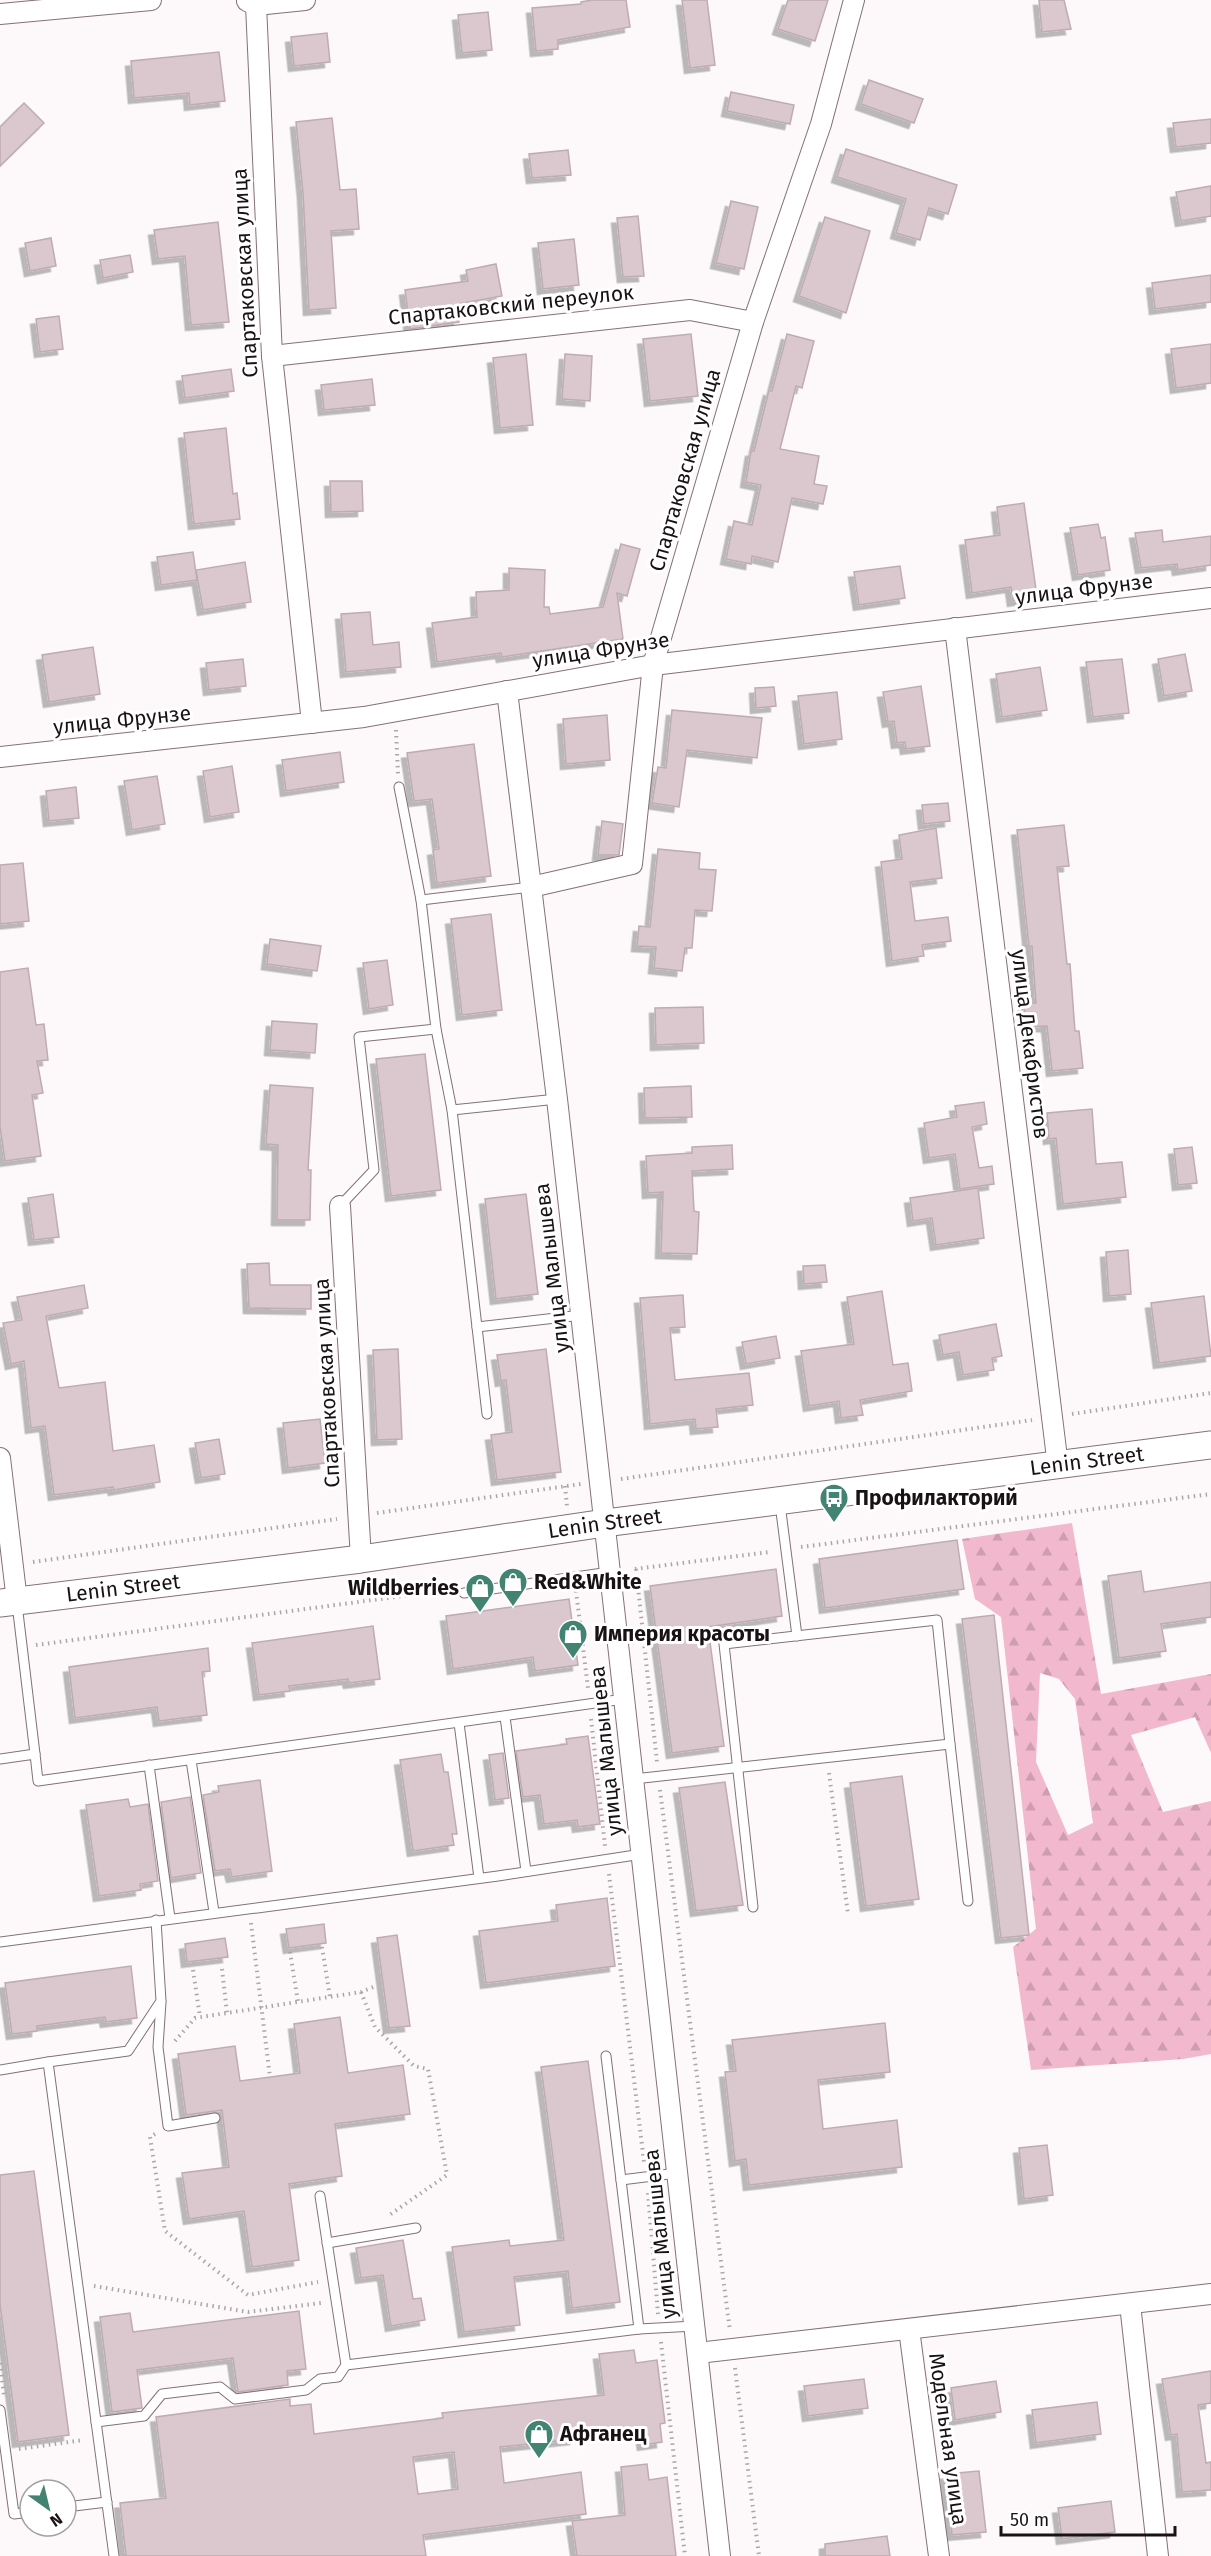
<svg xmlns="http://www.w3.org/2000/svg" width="1211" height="2556" font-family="'Fira Sans',sans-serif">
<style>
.forest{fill:url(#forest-firs);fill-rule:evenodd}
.building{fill:#dbc7ce;stroke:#bfacb3;stroke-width:1.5;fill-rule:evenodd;filter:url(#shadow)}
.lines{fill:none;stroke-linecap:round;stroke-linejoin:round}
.lane-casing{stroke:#837178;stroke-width:11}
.street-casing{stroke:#837178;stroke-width:22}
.secondary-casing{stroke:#837178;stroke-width:29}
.path{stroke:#aba6a8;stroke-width:4;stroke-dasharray:1.5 4.5;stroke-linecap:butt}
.lane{stroke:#fff;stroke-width:9}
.street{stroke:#fff;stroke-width:20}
.secondary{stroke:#fff;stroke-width:27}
.labels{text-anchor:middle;stroke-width:6;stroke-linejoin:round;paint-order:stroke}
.street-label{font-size:21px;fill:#191215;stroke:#fff}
.poi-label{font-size:21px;font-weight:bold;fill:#191215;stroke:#fff;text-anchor:start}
</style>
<defs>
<pattern id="forest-firs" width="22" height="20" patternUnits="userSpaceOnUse" patternTransform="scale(1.5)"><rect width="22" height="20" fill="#f1b8ce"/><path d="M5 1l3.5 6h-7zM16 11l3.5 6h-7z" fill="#ce9db0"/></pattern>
<filter id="shadow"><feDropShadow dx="-5.5" dy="5.5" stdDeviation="0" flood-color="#0004"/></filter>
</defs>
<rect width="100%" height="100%" fill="#fdf9fa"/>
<path class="forest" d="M1072,1523L1101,1694L1211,1674V1753L1195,1717L1131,1735L1163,1812L1211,1801V2054L1183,2059L1031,2070L1013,1947L1036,1929L1001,1617L975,1599L962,1539ZM1040,1673L1059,1679L1075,1699L1093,1823L1068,1835L1036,1762Z"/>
<g class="building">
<path d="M592,0H626L630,27L558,40V49L536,51L532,8L581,4V2Z"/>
<path d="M682,0H707L715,65L690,68Z"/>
<path d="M788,0H828L815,41L778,29Z"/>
<path d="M1039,0H1064L1071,29L1042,32Z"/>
<path d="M488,12L492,50L462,53L458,15Z"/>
<path d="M327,33L330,62L294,66L291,37Z"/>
<path d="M219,52L225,101L190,105L189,93L134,98L131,61Z"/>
<path d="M869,80L923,99L914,123L861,104Z"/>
<path d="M731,92L794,105L790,124L727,111Z"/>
<path d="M24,103L44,123L0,166V127Z"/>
<path d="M332,118L340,190L356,189L359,229L331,231L336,308L309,310L303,193L296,122Z"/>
<path d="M1211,119V143L1176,147L1173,123Z"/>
<path d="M846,149L957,185L948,214L929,208L920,240L896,233L906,199L837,177Z"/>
<path d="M568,150L571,175L532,178L529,154Z"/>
<path d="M1211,186V216L1181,221L1176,192Z"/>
<path d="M731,201L758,207L744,269L716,263Z"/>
<path d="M638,216L644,276L623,277L617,218Z"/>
<path d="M825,217L870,231L846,313L799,296Z"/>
<path d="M218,222L229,322L191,325L185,256L158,259L154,230Z"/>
<path d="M51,238L56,266L30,271L25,243Z"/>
<path d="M574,239L579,285L543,289L538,243Z"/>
<path d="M130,255L133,272L103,278L100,260Z"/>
<path d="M496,264L502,296L457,304L459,322L410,329L405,290L468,281L466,270Z"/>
<path d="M1211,275V302L1155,309L1152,283Z"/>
<path d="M59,316L63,349L40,352L36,319Z"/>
<path d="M691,334L698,396L650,401L643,339Z"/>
<path d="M787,334L814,341L802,388L796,386L780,449L819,456L814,484L827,486L823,504L792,498L778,562L752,556L751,564L726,559L734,521L752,525L761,485L746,482L751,451H754L769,390L772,391Z"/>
<path d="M1211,344V383L1176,388L1171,349Z"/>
<path d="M526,354L533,425L500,428L493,358Z"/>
<path d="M565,354L592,356L590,401L562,399Z"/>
<path d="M231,369L234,391L185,398L182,376Z"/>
<path d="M372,379L375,405L324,410L321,385Z"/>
<path d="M226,428L233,494L237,493L240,519L194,524L184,433Z"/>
<path d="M330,481H362L363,511L331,512Z"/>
<path d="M1024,503L1037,597L1013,601L1011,587L972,593L965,540L1000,535L997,507Z"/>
<path d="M1098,524L1101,538L1105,537L1110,570L1078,575L1070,528Z"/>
<path d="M1162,530L1163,542L1211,536V565L1178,570L1177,564L1141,568L1135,533Z"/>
<path d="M621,544L640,549L627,596L617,593L623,639L502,657L501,653L437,662L432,623L477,617L476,592L509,590V568L545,570L544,607H549L550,614L603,607Z"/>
<path d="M193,552L197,580L161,585L157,557Z"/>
<path d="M245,562L251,602L203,610L196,570Z"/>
<path d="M900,566L905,598L859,605L854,572Z"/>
<path d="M370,612L373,645L399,642L401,667L346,672L341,614Z"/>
<path d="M93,647L100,694L49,702L42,655Z"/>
<path d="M1185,654L1192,691L1164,696L1158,659Z"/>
<path d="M243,659L246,686L209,690L206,663Z"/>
<path d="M1122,659L1129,713L1093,717L1086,662Z"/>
<path d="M1040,667L1047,710L1002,717L996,674Z"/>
<path d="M921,686L930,746L906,749L905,742L897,743L894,721L888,722L883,692Z"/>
<path d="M774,687L776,706L756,708L755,688Z"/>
<path d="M837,692L842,739L804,744L798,696Z"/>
<path d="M672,710L762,718L757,758L687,750L679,807L652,803L658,767L666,768Z"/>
<path d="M607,715L610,760L566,764L563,719Z"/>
<path d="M474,744L491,876L437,883L433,850L439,849L432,799L414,801L407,753Z"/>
<path d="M340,752L344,782L286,791L282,760Z"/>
<path d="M232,766L239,812L210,817L203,771Z"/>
<path d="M157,776L165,824L132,830L124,781Z"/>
<path d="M76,787L79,818L49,821L46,791Z"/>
<path d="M948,803L950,821L924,824L922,805Z"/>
<path d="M602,821L623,824L619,855H598Z"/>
<path d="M1064,825L1069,866L1057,867L1067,964H1070L1075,1031H1079L1083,1068L1052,1071L1047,1026L1026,1027L1024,1003H1036L1032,946L1029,947L1017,830Z"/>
<path d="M936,828L942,878L910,882L915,921L948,917L951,941L922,945L924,956L892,961L881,862L902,859L899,835Z"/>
<path d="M658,849L700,853L699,869L716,870L712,911L695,910L692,948H685L682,971L654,968L656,947L637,946L639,926L650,927Z"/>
<path d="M23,863L29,921L0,924V865Z"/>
<path d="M491,914L502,1010L462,1015L451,919Z"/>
<path d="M270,939L321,946L317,971L267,964Z"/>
<path d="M387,960L393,1005L369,1009L363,963Z"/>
<path d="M28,968L36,1025L44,1024L48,1060L37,1061L43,1093L32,1095L41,1156L5,1161L0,1126V972Z"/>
<path d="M703,1007L704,1043L656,1045L655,1008Z"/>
<path d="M272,1021L317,1024L315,1053L270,1050Z"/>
<path d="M425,1054L441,1190L391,1196L376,1059Z"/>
<path d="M270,1085L313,1088L308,1170H311L310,1220H277L278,1145L266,1144Z"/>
<path d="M691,1086L692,1117L645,1118L644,1088Z"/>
<path d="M984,1102L987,1124L972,1127L979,1168L992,1166L994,1184L960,1189L955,1154L929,1158L924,1123L957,1117L955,1106Z"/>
<path d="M1092,1109L1096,1164L1122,1162L1126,1197L1063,1204L1056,1138L1049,1139L1047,1113Z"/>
<path d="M732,1145L733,1169L692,1171L694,1211L699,1212L697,1254L661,1253L663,1192L648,1193L646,1156L692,1153V1147Z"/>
<path d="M1192,1147L1197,1183L1178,1185L1174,1149Z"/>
<path d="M978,1188L984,1238L936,1245L932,1218L913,1221L910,1198Z"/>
<path d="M53,1194L59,1237L34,1240L28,1198Z"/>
<path d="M526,1194L538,1294L496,1299L485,1199Z"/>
<path d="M1128,1250L1131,1294L1109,1296L1106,1252Z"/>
<path d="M269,1263L270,1285H311V1309L249,1308L247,1264Z"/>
<path d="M825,1265L827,1282L804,1284L803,1266Z"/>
<path d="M84,1285L88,1308L46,1316L59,1388L105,1382L113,1451L154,1445L160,1482L114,1490L113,1487L54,1495L45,1426L31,1428L24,1361L11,1364L3,1323L22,1320L17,1297Z"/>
<path d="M882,1291L893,1365L908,1363L912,1391L860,1400L863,1415L841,1418L839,1401L809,1406L801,1351L854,1344L847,1297Z"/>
<path d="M683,1295L685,1327L670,1328L675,1380L749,1373L753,1405L716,1409L718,1427L696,1429L695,1419L650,1424L640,1298Z"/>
<path d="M1204,1296L1211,1356L1159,1363L1151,1303Z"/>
<path d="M996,1324L1002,1356L992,1358L994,1370L963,1375L959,1352L943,1355L939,1335Z"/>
<path d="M776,1336L780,1358L746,1364L742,1342Z"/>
<path d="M398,1349L402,1439L377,1440L373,1350Z"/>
<path d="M546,1349L561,1472L497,1480L491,1435L512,1432L506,1380L501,1381L497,1355Z"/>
<path d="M320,1419L325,1463L288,1468L283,1423Z"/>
<path d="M219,1439L225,1474L201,1478L195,1443Z"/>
<path d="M957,1540L964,1589L825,1608L819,1559Z"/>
<path d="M776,1569L782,1616L708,1627L724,1746L672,1753L650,1586Z"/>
<path d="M1141,1571L1144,1592L1211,1582V1617L1161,1624L1166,1651L1119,1658L1108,1576Z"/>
<path d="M569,1599L578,1665L535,1671L533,1657L453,1669L446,1616Z"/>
<path d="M994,1615L1029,1935L1001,1938L962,1619Z"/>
<path d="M373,1626L380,1679L349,1683L348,1679L289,1686L290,1691L259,1695L252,1643Z"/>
<path d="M208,1648L210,1671L202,1672L207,1715L159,1721L157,1707L75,1718L69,1667Z"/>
<path d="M588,1736L600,1824L578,1827L577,1820L544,1824L540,1795L523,1797L516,1751L567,1744L566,1739Z"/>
<path d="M503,1753L509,1798L495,1800L489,1755Z"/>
<path d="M441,1754L444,1772H448L457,1834H452L454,1845L413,1851L400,1760Z"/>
<path d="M902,1776L919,1899L866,1906L850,1783Z"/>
<path d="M260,1780L272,1871L232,1877L230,1869L215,1871L203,1795L219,1792L218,1786Z"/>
<path d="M725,1782L743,1905L696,1911L679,1788Z"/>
<path d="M190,1797L201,1873L171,1878L161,1802Z"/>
<path d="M128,1799L130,1807L148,1804L158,1881L140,1884L141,1890L99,1896L86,1805Z"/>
<path d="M607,1898L615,1966L486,1983L479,1931L558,1921L556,1905Z"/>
<path d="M324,1924L326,1943L289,1948L286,1929Z"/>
<path d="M397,1935L410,2026L389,2028L377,1938Z"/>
<path d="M225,1938L228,1957L187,1962L185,1944Z"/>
<path d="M131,1966L137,2018L106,2022L105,2017L37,2026V2031L12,2034L5,1983Z"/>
<path d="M340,2017L348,2073L403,2065L410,2114L335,2124L342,2176L289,2184L299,2260L252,2267L244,2211L189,2219L182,2173L229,2167L222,2110L186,2115L178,2054L235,2046L240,2081L300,2073L294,2024Z"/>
<path d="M885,2023L890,2072L818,2080L823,2129L897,2120L902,2167L749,2185L746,2159L735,2161L725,2072L736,2071L732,2040Z"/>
<path d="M588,2061L620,2302L572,2308L568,2271L514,2277L520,2325L464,2332L452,2247L509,2240L510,2246L564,2240L541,2067Z"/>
<path d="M1047,2145L1053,2195L1024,2199L1019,2148Z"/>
<path d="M34,2171L69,2435L18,2442L0,2304V2175Z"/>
<path d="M403,2240L413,2299L421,2298L425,2320L391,2326L383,2275L361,2278L356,2248Z"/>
<path d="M299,2311L306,2369L287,2371L288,2385L238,2392L233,2358L137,2370L142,2408L112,2412L100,2317L130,2313L133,2332Z"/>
<path d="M634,2350L636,2363L657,2360L665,2423L660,2424L662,2442L643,2445L641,2432L617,2435L616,2429L575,2435V2439L500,2447L504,2483L581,2472L586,2514L423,2535L426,2556H126L120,2503L166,2498L156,2417L290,2399V2406L311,2404L314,2434L443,2418L442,2413L604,2395L599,2354ZM454,2452L458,2489L418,2494L413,2457Z"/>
<path d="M1211,2371V2403L1198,2405L1206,2463L1211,2462V2490L1182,2492L1177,2434L1171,2435L1162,2379Z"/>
<path d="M864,2379L868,2408L808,2416L804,2386Z"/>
<path d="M996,2381L1001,2412L955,2420L951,2388Z"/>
<path d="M1097,2402L1101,2434L1036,2443L1032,2410Z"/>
<path d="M647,2464L649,2480L667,2477L676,2556H577L572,2521L625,2515L621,2467Z"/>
<path d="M979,2471L986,2532L952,2535L946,2474Z"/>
<path d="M1111,2501L1115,2532L1062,2539L1058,2508Z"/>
<path d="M887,2536L890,2556H825V2544Z"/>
</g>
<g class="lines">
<g class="lane-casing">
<g id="lane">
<path d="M399,787L421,900"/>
<path d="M436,1029L452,1110L477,1327"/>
<path d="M452,1110L557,1099"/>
<path d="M340,1206L374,1170L359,1037L436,1029L421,900L531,887"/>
<path d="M487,1414L477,1327L582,1315"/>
<path d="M780,1504L797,1636"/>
<path d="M464,1593L610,1572"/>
<path d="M17,1604L35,1754"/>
<path d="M505,1717L526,1871"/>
<path d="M459,1723L479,1878"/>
<path d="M0,1759L35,1754L38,1781L624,1699"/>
<path d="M191,1760L214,1912"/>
<path d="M149,1765L170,1918"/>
<path d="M634,1779L950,1744L968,1901"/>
<path d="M753,1907L724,1644L937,1620L950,1744"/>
<path d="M0,1942L498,1876L642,1854"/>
<path d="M161,2002L158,2047L168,2126L215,2118"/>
<path d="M606,2056L639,2329"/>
<path d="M48,2062L128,2051L161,2001L156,1920"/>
<path d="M0,2070L48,2062L114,2556"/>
<path d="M621,2180L677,2173"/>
<path d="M320,2196L346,2365L639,2329L695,2326"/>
<path d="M327,2243L416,2228"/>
<path d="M0,2410L14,2514L30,2512"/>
<path d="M96,2422L144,2416L162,2394L220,2387L235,2399L306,2390L320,2379L338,2377L346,2365"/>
<path d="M66,2507L107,2502"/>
</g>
</g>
<g class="street-casing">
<g id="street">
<path d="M259,0L256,5L272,356L312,723"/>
<path d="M247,1L256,5L305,0"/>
<path d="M0,14L151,0"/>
<path d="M272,356L690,310L753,322"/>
<path d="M955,628L1058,1466"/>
<path d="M507,691L557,1099L720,2556"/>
<path d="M0,757L364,717L653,665L1211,598"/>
<path d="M531,887L632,864L653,665L753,322L821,124L854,0"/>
<path d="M340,1206L361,1559"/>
<path d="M0,1458L17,1601"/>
<path d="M1130,2304L1158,2556"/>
<path d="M909,2329L939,2556"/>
<path d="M698,2353L1211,2294"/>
</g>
</g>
<g class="secondary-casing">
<g id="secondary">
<path id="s1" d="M0,1603L361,1559L605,1523L1211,1445"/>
</g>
</g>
<g class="path">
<path d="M396,730L398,774"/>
<path d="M1072,1414L1211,1393"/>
<path d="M621,1479L1032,1420"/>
<path d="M565,1486L567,1506"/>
<path d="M377,1513L581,1484"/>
<path d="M801,1547L1211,1494"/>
<path d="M33,1562L337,1519"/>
<path d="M635,1569L770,1552"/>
<path d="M636,1569L657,1762"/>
<path d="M576,1591L588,1688"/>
<path d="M36,1645L448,1590"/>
<path d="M591,1719L605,1846"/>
<path d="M829,1773L848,1914"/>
<path d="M660,1790L730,2331"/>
<path d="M609,1874L644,2162"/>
<path d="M251,1923L270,2077"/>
<path d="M322,1947L330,1997"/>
<path d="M290,1952L298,2002"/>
<path d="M222,1969L227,2013"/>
<path d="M193,1970L200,2017"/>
<path d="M361,1992L375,2027L414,2066L428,2069L447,2175L388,2216"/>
<path d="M175,2041L195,2018L361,1992L376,1986"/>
<path d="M155,2134L150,2137L165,2231L248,2295L318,2282"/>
<path d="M648,2193L658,2314"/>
<path d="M94,2286L248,2312L321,2303"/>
<path d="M661,2342L685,2556"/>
<path d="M0,2363L4,2396"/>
<path d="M735,2368L759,2556"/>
<path d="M19,2449L83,2440"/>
</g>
<use href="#lane" class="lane"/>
<use href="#street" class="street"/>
<use href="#secondary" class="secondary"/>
</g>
<defs>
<g id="bus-pin" transform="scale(1.5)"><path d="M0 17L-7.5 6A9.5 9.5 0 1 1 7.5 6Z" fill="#438372" stroke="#fff"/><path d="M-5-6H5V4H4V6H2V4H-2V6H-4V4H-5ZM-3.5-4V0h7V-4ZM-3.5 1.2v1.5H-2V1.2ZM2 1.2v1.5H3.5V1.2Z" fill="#fff"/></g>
<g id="shop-pin" transform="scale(1.5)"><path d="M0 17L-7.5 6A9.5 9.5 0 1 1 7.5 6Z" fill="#438372" stroke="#fff"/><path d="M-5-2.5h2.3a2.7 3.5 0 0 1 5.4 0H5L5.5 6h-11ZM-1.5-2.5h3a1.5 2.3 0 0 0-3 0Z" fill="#fff"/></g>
</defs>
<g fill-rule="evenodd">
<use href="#bus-pin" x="834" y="1498"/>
<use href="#shop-pin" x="513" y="1582"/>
<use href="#shop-pin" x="480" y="1588"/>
<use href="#shop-pin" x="573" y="1634"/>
<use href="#shop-pin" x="539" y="2434"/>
</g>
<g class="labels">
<g class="street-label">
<text transform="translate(245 273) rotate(-93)" y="7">Спартаковская улица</text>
<text transform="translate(511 305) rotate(-6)" y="7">Спартаковский переулок</text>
<text transform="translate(685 470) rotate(-74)" y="7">Спартаковская улица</text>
<text transform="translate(1084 589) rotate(-7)" y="7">улица Фрунзе</text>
<text transform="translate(601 650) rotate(-9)" y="7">улица Фрунзе</text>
<text transform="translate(122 720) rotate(-6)" y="7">улица Фрунзе</text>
<text transform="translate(1030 1044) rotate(83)" y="7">улица Декабристов</text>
<text transform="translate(552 1268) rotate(-97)" y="7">улица Малышева</text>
<text transform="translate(327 1383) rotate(-93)" y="7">Спартаковская улица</text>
<text dy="7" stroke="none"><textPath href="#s1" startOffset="1096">Lenin Street</textPath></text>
<text dy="7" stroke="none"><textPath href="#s1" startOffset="610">Lenin Street</textPath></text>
<text dy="7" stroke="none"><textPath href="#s1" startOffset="124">Lenin Street</textPath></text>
<text transform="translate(606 1751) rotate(-96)" y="7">улица Малышева</text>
<text transform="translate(660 2234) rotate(-96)" y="7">улица Малышева</text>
<text transform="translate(948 2439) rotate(82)" y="7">Модельная улица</text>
</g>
<g class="poi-label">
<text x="855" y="1505">Профилакторий</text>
<text x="534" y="1589">Red&amp;White</text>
<text x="459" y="1595" text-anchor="end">Wildberries</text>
<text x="594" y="1641">Империя красоты</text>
<text x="560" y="2441">Афганец</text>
</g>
</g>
<g transform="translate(48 2508) rotate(146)"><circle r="28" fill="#ffffff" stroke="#a3a0a1" stroke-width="1.5"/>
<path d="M0-4.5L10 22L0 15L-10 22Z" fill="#438372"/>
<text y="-9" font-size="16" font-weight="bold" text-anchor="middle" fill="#191215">N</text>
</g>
<path d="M1001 2526v9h174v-9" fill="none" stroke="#191215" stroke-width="3"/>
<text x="1010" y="2526" font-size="18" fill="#191215" stroke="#ffffff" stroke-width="4.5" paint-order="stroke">50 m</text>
</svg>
